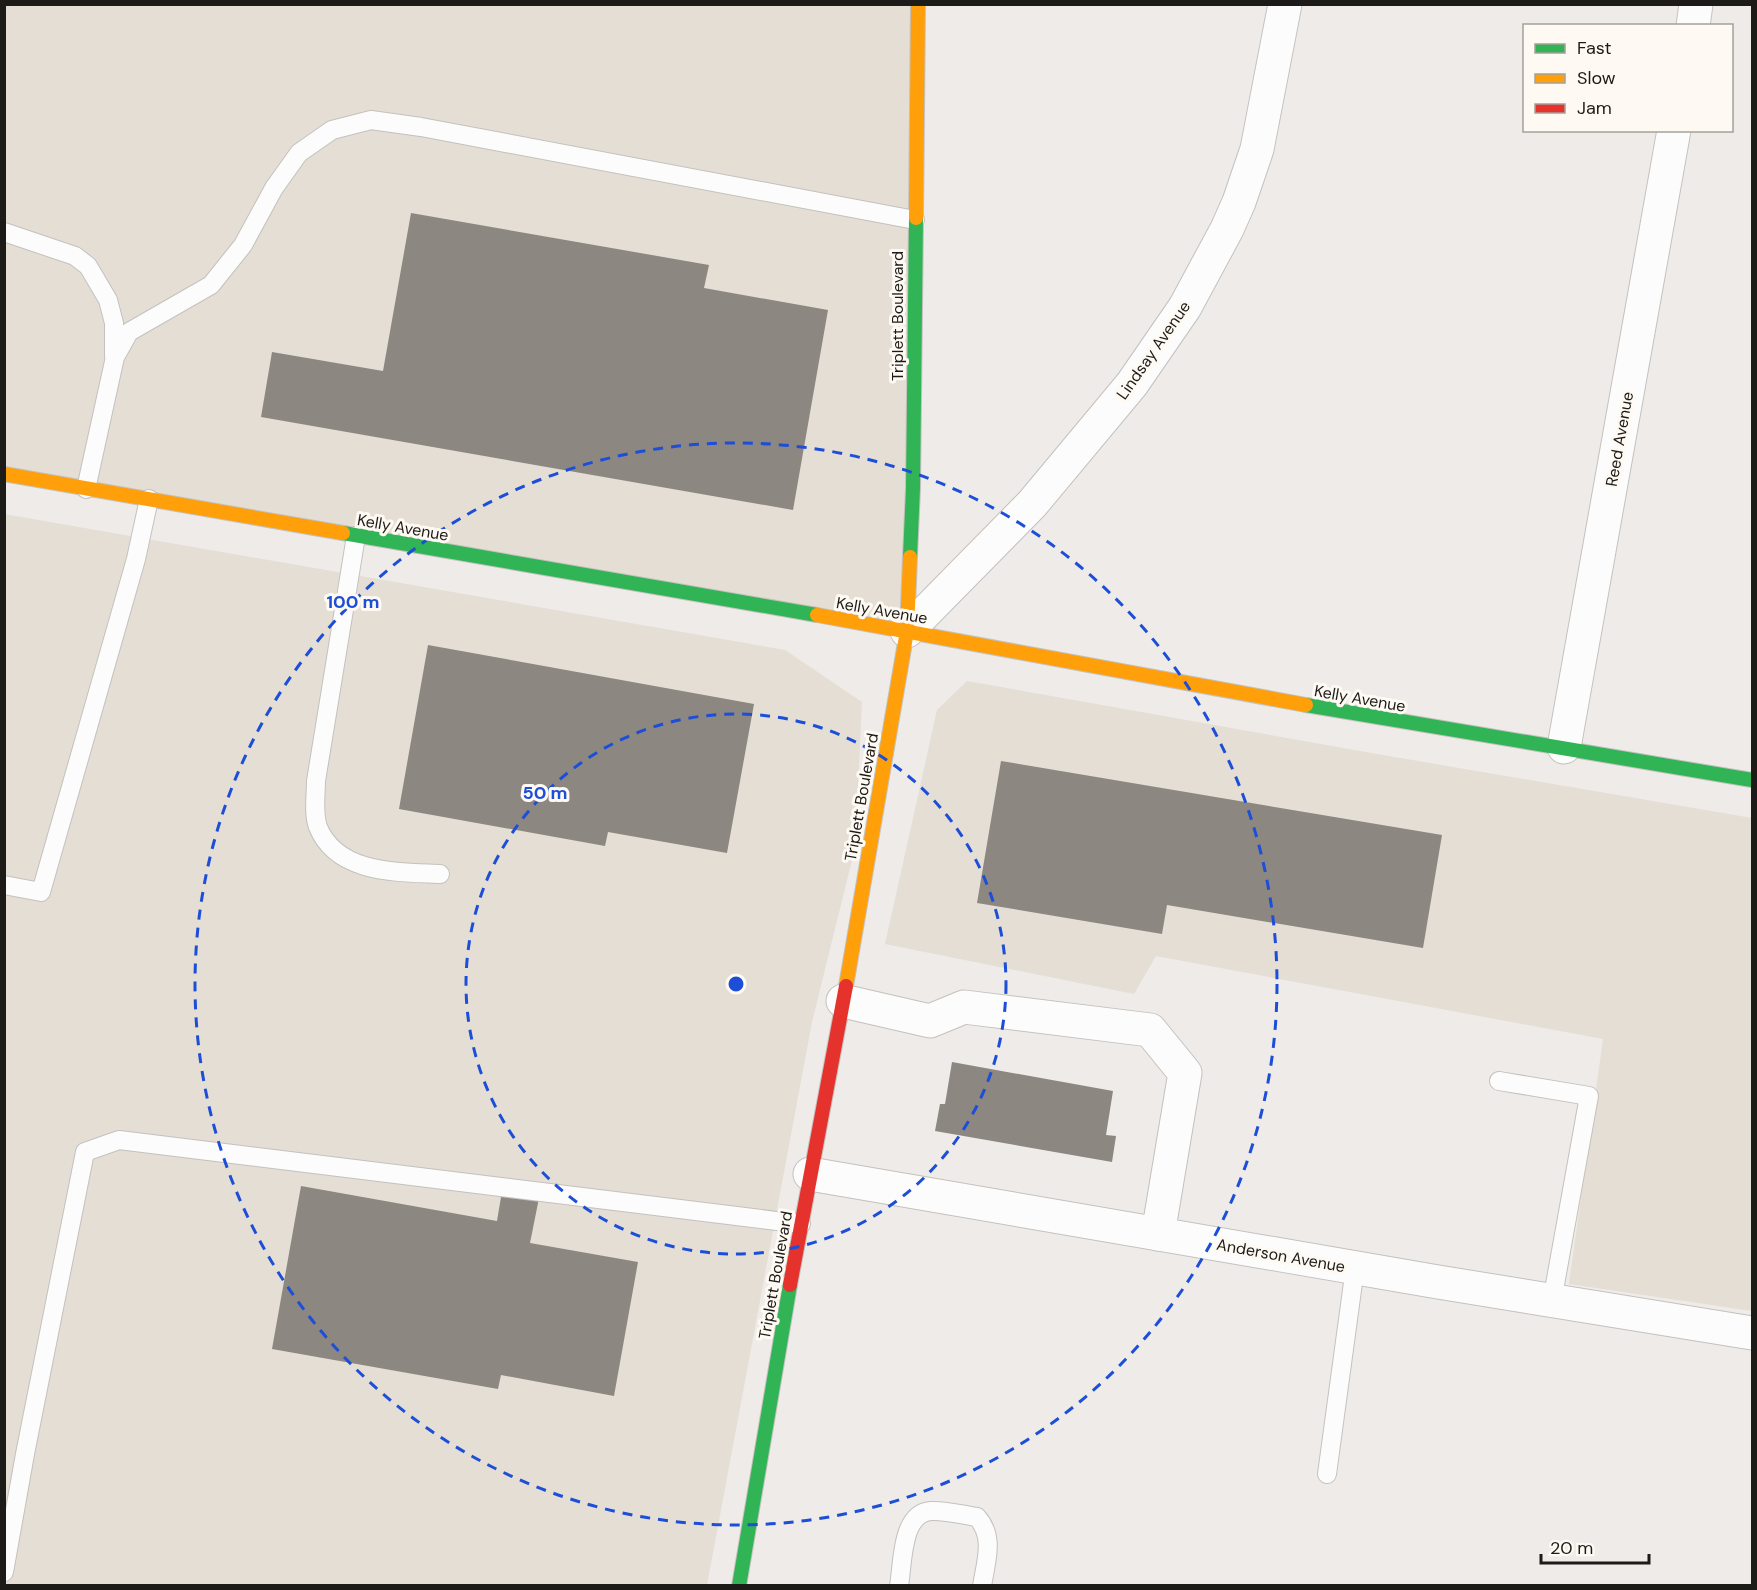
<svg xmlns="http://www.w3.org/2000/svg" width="1757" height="1590" font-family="'DM Sans',sans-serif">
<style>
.built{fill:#e4ded4}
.building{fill:#8d8782}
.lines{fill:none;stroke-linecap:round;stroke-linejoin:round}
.lane-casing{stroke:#c4c1be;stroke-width:20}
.street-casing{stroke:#c4c1be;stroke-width:35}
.fast-casing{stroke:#c4c1be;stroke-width:16}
.slow-casing{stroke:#c4c1be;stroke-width:16}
.jam-casing{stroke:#c4c1be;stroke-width:16}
.lane{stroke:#fcfcfc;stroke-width:18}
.street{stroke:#fcfcfc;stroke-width:33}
.fast{stroke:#30b455;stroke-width:14}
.slow{stroke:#ff9f0a;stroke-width:14}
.jam{stroke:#e5322d;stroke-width:14}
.ring{fill:none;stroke:#1d4ed8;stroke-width:3;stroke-dasharray:10 8}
.labels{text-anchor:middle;stroke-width:6;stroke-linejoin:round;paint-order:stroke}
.street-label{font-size:16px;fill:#1d1b18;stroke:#fefaf3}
.centre{fill:#1d4ed8;stroke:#fefaf3;stroke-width:3}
.ring-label{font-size:18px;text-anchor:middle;font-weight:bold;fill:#1d4ed8;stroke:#fefaf3;stroke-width:6;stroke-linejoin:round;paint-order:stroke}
</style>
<rect width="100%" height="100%" fill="#eeebe8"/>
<g class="built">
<path d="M4,5H918L907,631L5,474Z"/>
<path d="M4,514L785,650L862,702L855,848L812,1022L707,1585H5Z"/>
<path d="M967,681L1377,754L1752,818V1311L1569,1284L1603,1039L1156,956L1134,994L885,944L937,710Z"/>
</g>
<g class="building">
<path d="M411,213L709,265L704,288L828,310L793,510L261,417L272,352L383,371Z"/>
<path d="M428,645L754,704L727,853L608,832L605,846L399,809Z"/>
<path d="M1001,761L1442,835L1423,948L1167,905L1162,934L977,903Z"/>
<path d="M952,1062L1113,1091L1106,1135L1116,1136L1112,1162L935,1131L940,1104H945Z"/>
<path d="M301,1186L497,1221L502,1191L539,1198L530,1243L638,1262L614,1396L501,1375L498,1389L272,1349Z"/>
</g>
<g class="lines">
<g class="lane-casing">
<g id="lane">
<path d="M4,232L75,256L88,266L108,300L114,323V356"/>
<path d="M86,489L115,357L129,332L211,285L243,245L274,188L299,153L332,130L371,120L421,127L915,220"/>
<path d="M356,536L316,781C316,795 313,813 318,827C337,874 397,872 440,874"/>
<path d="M4,885L41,892L136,559L149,499"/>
<path d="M1499,1081L1589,1096L1552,1301"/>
<path d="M1327,1474L1355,1268"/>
<path d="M4,1572L25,1454L85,1152L119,1140L801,1224"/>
<path d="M899,1586C903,1563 901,1513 931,1511C945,1510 963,1515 977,1517C995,1537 986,1561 982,1586"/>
</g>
</g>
<g class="street-casing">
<g id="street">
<path d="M1693,26L1696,4"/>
<path d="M907,631L1032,504L1132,384L1185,307L1227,229L1239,202L1257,149L1285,4"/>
<path d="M1564,747L1674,130"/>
<path d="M843,1001L930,1021L964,1007L1150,1030L1185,1073L1158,1234"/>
<path d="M810,1174L1438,1282L1752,1333"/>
</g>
</g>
<g class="fast-casing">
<g id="fast">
<path d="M343,533L817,615"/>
<path d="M910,557L913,488L916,218"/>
<path d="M1306,705L1752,780"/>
<path d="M739,1586L790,1285"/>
</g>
</g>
<g class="slow-casing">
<g id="slow">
<path d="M916,218L918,4"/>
<path d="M4,474L343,533"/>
<path d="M817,615L1306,705"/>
<path d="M846,986L907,631L910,557"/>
</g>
</g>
<g class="jam-casing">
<path id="jam" d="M790,1285L846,986"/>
</g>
<use href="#lane" class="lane"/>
<use href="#street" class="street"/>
<use href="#fast" class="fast"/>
<use href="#slow" class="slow"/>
<use href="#jam" class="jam"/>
</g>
<g class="ring">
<circle cx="736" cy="984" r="270"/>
<circle cx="736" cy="984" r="541"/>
</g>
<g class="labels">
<g class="street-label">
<text transform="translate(897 316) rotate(-90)" y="6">Triplett Boulevard</text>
<text transform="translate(1153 350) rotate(-55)" y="6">Lindsay Avenue</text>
<text transform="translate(1619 439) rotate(-80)" y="6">Reed Avenue</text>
<text transform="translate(403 527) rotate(10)" y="6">Kelly Avenue</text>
<text transform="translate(882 610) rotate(10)" y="6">Kelly Avenue</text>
<text transform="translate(1360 698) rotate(10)" y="6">Kelly Avenue</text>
<text transform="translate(861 797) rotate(-80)" y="6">Triplett Boulevard</text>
<text transform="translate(1281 1255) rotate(10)" y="6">Anderson Avenue</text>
<text transform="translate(775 1275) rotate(-80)" y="6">Triplett Boulevard</text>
</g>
</g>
<circle cx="736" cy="984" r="9" class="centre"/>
<g class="ring-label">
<text x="353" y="608">100 m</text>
<text x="545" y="799">50 m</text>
</g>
<rect width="1757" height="1590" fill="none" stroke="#1d1b18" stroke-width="12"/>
<rect x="1523" y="24" width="210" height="108" fill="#fefaf3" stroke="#a4a19b" stroke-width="1.5"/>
<rect x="1535" y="44" width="30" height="9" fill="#30b455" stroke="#a4a19b" stroke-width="1.5"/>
<text x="1577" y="54" font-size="18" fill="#1d1b18">Fast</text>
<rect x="1535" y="74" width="30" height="9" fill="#ff9f0a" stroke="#a4a19b" stroke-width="1.5"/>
<text x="1577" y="84" font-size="18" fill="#1d1b18">Slow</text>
<rect x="1535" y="104" width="30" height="9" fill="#e5322d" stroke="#a4a19b" stroke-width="1.5"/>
<text x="1577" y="114" font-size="18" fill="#1d1b18">Jam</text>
<path d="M1541 1554v9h108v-9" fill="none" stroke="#1d1b18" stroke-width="3"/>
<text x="1550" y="1554" font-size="18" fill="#1d1b18" stroke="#fefaf3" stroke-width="4.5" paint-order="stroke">20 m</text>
</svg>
